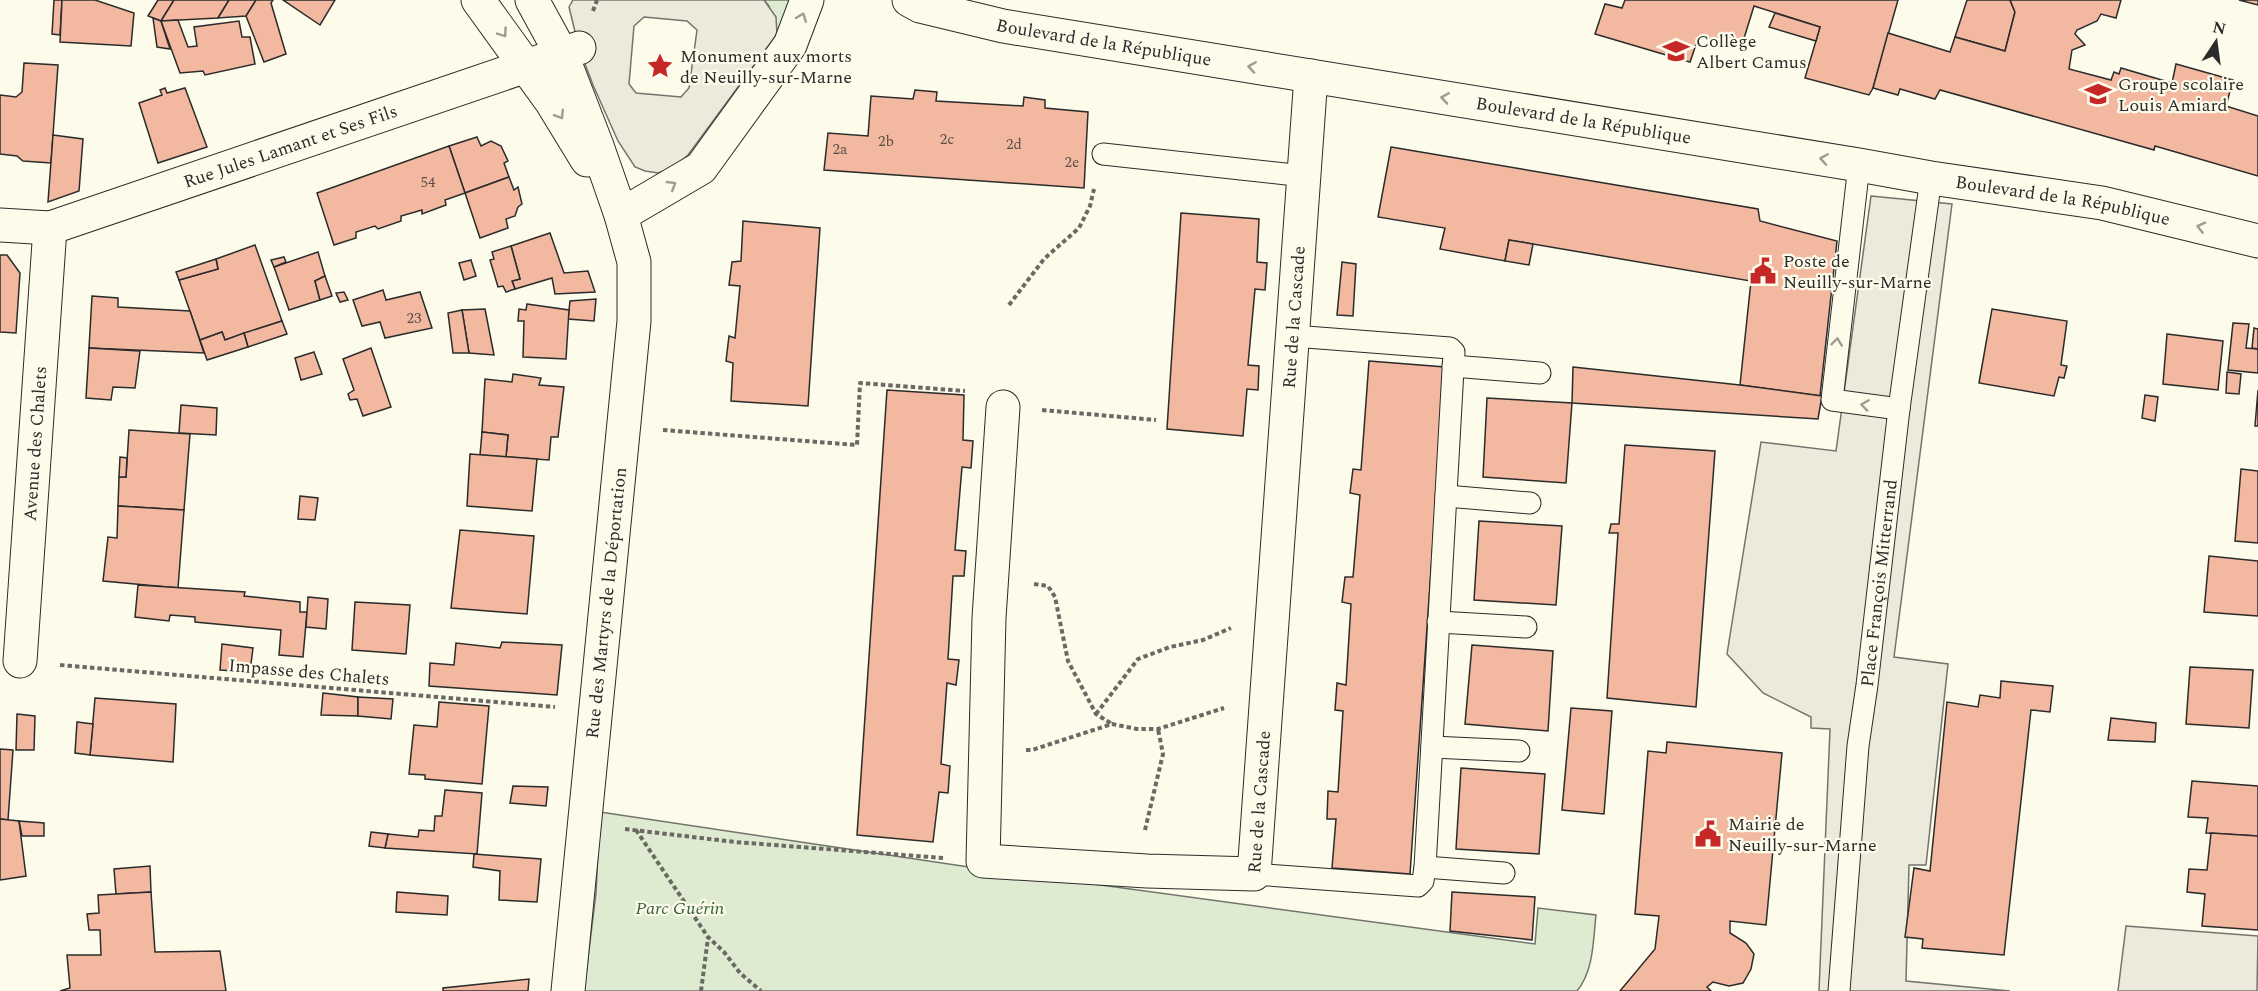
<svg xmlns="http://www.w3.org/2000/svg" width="2258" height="991" font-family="Spectral,serif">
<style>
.green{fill:#deebd1;stroke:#74746e;stroke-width:1.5}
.parking{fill:#eceadb;stroke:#74746e;stroke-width:1.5;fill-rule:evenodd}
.building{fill:#f2b8a0;stroke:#2b2b2b;stroke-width:1.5}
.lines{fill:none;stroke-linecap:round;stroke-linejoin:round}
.lane-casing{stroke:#2b2b2b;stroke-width:23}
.street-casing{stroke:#2b2b2b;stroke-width:35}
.secondary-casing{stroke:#2b2b2b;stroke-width:35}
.path{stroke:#6a6964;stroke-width:4;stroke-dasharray:4.5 3;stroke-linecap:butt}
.lane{stroke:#fdfbea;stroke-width:21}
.street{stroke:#fdfbea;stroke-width:33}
.secondary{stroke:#fdfbea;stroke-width:33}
.oneway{stroke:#9e9d94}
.labels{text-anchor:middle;stroke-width:4.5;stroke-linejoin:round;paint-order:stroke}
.number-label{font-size:15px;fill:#5d4e48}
.poi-label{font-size:18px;fill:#2b2b2b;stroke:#fdfbea;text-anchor:start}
.street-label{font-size:18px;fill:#2b2b2b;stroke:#fdfbea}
.park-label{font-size:18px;font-style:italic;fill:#34623c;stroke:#fdfbea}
</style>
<rect width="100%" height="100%" fill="#fdfbea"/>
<g class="green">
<path d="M764,0H791L777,34L769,6Z"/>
<path d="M600,812L969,867L1535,944L1538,908L1596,915C1593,941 1594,970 1577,991H584L596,893Z"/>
</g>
<g class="parking">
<path d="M573,0H764L776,17L777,34L688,155L673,168L658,173L645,171L635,167L618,141L593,85L579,48L569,7ZM644,17L687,21L697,30L689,88L681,97L636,93L629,84L634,26Z"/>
<path d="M1871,196L1952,204L1894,657L1948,664L1926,865H1909L1906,981L2010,991H1819L1830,729L1811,728V717L1763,693L1727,654L1761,442L1836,451Z"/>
<path d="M2126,926L2258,936L2257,991H2118Z"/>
</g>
<g class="building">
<path d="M54,0H62L60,35L52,34Z"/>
<path d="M62,0H95L134,13L131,46L60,42Z"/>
<path d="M158,0H174L161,21L148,16Z"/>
<path d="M174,0H229L218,18L161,21Z"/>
<path d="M229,0H256L246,16L218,18Z"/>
<path d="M256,0H273L271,3L286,54L264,62L246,16Z"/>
<path d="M283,0H335L320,25Z"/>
<path d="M1625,0H1898L1873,88L1869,95L1805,78L1820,27L1754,6L1741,48L1699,36L1690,62L1595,34L1605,4L1622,8Z"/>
<path d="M1967,0H2010L2015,12L2005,51L1955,37Z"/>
<path d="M2010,0H2121L2116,18L2101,14L2097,21L2077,30L2075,34L2085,45L2072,50L2069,69L2111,80L2114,72L2119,74L2121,68L2172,83L2176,64L2233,80L2226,106L2258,116V176L2155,146L2154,150L1940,90L1935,99L1900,89L1898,95L1873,88L1888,33L1950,52L1955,37L2005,51L2015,12Z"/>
<path d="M2239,0H2258V5Z"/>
<path d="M1775,13L1820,27L1816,41L1769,27Z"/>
<path d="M153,18L161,21L170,49L157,47Z"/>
<path d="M178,20L188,47L197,46L194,27L239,21L242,37H250L255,64L205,75L203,71L180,73L161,21Z"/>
<path d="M24,63L58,65L51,163L23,161L17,156L0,154V95L16,97L22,92Z"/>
<path d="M165,88L167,93L185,88L207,147L158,163L139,103L162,95L160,90Z"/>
<path d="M915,90L937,92L936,101L1023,106L1024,97L1045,100V108L1088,112L1084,188L824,170L828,133L868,136L871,96L913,99Z"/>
<path d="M53,135L83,139L79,191L48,202Z"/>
<path d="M477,137L481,146L491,141L501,146L508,161L504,163L509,177L465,193L449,146Z"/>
<path d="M449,146L465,193L445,200L446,205L422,214V210L401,216V221L378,229L375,226L356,232V238L334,245L317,193Z"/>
<path d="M1391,147L1758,209L1760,221L1837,241L1820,396L1740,385L1751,281L1509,240L1505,261L1440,249L1445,228L1378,217Z"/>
<path d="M509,177L514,190L518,187L522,204L518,207L515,216L506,219L508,228L480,238L465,193Z"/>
<path d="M1181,213L1259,219L1257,262L1267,263L1265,290L1255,289L1248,365L1259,366L1258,390L1247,389L1243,436L1167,429Z"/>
<path d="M743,221L820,228L808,406L731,401L733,363L726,361L729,336L735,338L740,286L729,285L732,262L741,261Z"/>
<path d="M550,233L564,273L588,271L595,292L555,294L552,278L515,289L512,281L520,279L511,246Z"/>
<path d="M1509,240L1533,244L1529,265L1505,261Z"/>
<path d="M255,245L282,321L225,340L222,332L200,340L179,280L218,269L216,259Z"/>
<path d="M511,246L520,279L512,281L515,289L506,292L503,286L498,287L490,260L494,259L492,252Z"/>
<path d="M318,252L325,276L315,281L320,300L289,310L274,267Z"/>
<path d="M0,255H7L20,273L16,333L0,332Z"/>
<path d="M284,257L286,262L274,267L271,260Z"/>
<path d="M216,259L218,269L179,280L176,272Z"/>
<path d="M471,260L476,276L464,280L459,263Z"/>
<path d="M1342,262L1356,264L1353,316L1337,315Z"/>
<path d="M325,276L332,296L320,300L315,281Z"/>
<path d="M383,290L386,300L420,292L432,328L385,338L380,322L362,326L353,300Z"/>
<path d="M344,292L348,300L340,302L336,293Z"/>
<path d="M92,296L118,298V307L190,311L204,353L89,348Z"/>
<path d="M596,299L594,321L568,319L570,301Z"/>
<path d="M527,304L569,310L566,359L523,357L524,321H518L519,309L526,310Z"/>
<path d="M485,309L494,355L469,353L462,310Z"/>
<path d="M1992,309L2067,321L2061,365L2067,366L2064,378L2059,377L2054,396L1979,383Z"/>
<path d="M462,310L469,353H453L448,313Z"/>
<path d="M282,321L287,334L248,347L244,333Z"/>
<path d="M2233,323L2249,324L2246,348L2258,349V373L2228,370Z"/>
<path d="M2254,328L2258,329V349L2252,348Z"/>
<path d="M222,332L225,340L244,333L248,347L207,360L200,340Z"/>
<path d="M2167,334L2223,341L2218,390L2163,384Z"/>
<path d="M89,348L140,351L135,388L113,387L111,400L86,398Z"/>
<path d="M371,348L391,407L363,416L357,399L350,400L348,394L354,390L343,359Z"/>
<path d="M314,352L322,374L301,380L295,358Z"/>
<path d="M1369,361L1445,367L1410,874L1332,868L1336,819H1327L1328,791L1338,792L1343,711L1335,710L1337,683L1346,685L1351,604L1342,602L1345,577H1353L1360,495L1350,493L1353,469L1361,470Z"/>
<path d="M1573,367L1740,385L1822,396L1818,419L1572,403Z"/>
<path d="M2227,372L2241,374L2239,394L2226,393Z"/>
<path d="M513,374L541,378L539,385L564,387L558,437H551L549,460L506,457L508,435L482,432L485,379L512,382Z"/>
<path d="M887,390L964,395L963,440L973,441L971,468L962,467L955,550L966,551L964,576H953L948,659L959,660L956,685L947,683L941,764L950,766L948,793L939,792L933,842L857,835Z"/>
<path d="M2258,390V426H2255Z"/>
<path d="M2145,395L2158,397L2155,421L2142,418Z"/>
<path d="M1487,398L1572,403L1566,483L1483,477Z"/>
<path d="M181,405L217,408L216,435L179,433Z"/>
<path d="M129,430L190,434L184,510L118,506L119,477H126Z"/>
<path d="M482,432L508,435L506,457L480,455Z"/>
<path d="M1625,445L1715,451L1696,707L1607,698L1618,533H1609L1611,524H1619Z"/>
<path d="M470,454L537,459L532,511L467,506Z"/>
<path d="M120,457L127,458L126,477H119Z"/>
<path d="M2241,469L2258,471V543L2235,541Z"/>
<path d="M300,496L318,498L315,520L298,519Z"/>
<path d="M118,506L184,510L178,588L103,581L108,537L117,538Z"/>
<path d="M1479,521L1562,526L1556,605L1474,600Z"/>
<path d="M460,530L534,536L527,614L451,608Z"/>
<path d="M2209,556L2258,561V616L2204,612Z"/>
<path d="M138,585L245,592L244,596L300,602V612H307L303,657L279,655L281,630L195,622V617L170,615L169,621L135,617Z"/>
<path d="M308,597L328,599L326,629L306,627Z"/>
<path d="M355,602L410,605L406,654L352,650Z"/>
<path d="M502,642L562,645L557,695L429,686L430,663L454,665L456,643L500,648Z"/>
<path d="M222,644L253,648L250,672L220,670Z"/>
<path d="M1472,645L1553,651L1548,731L1465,724Z"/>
<path d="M2190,667L2253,670L2249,728L2186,724Z"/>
<path d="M2001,681L2053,686L2050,712L2031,710L2004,955L1922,948L1923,939L1905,937L1914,868L1930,871L1947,702L1978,707L1980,695L2000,698Z"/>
<path d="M323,693L358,697V716L321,715Z"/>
<path d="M358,697L393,699L391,719L358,716Z"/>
<path d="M95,698L176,704L173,762L90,755Z"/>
<path d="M439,702L489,706L482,784L425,779V775L409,774L414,725L437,727Z"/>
<path d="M1571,708L1612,711L1604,814L1562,810Z"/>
<path d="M17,714L35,716L34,750H16Z"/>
<path d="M2111,718L2156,723L2155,742L2108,740Z"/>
<path d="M77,722L93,724L90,755L75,753Z"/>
<path d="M1667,742L1782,753L1766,925L1730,921V933L1746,943L1754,954L1751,969L1743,983L1729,986L1713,982L1707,987L1711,991H1620L1655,949L1659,916L1635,914L1648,751L1666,753Z"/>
<path d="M0,749L13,750L8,820L0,819Z"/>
<path d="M1461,768L1545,774L1539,854L1456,849Z"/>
<path d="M2192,781L2258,786V836L2206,833L2208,818L2188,817Z"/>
<path d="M513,786L548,787L546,806L510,803Z"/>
<path d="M445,790L482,793L477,854L385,848L388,834L418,837L419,830L434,831L435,816H442Z"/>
<path d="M0,819L19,821L26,876L0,880Z"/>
<path d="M19,821L44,823V836H22Z"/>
<path d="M371,832L388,834L385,848L369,846Z"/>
<path d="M2211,833L2258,836V930L2202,926L2205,894L2187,892L2189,869L2207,870Z"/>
<path d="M474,854L541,859L537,902L499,900L500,871L473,867Z"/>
<path d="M150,866L151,892L116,894L114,869Z"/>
<path d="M151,892L155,952L220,951L226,991H60L70,988L67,955H101L100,930H89L87,914L99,913L98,895Z"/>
<path d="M397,892L448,896L447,915L396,912Z"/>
<path d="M1452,892L1535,897L1532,940L1450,931Z"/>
<path d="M529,979L528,991H443V988Z"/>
</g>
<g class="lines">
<g class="lane-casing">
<g id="lane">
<path d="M1103,154L1304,176"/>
<path d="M1859,165L1832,400L1899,409"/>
<path d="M1453,366L1540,373"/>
<path d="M1446,496L1530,503"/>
<path d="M1438,622L1526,627"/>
<path d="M1432,747L1519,751"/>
<path d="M1425,867L1504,873"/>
<path d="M1254,874L1418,886L1423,881L1425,867L1454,352L1450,348L1293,336"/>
<path id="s1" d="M1839,991L1858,746L1867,685L1899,409L1931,178"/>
</g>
</g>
<g class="street-casing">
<g id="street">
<path id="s2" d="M909,0L920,6L1003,26L1859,165L1931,178L2102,203L2258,241"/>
<path d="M621,215L701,168L790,45L807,0"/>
<path id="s3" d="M0,225L50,228L579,48"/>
<path id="s4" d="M1003,407L989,618L983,861L1147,871L1254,874L1311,76"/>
<path id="s5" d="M20,661L50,228"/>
</g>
</g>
<g class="secondary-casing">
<g id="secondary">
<path d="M478,0L551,101L587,160"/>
<path d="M532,0L561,53L597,146L621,215L634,262V321L568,991"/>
</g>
</g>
<g class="path">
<path d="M593,11L597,0"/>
<path d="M1009,305L1044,259L1079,228L1090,206L1094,189"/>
<path d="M1042,410L1156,420"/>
<path d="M663,430L857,445L860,383L965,391"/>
<path d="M1034,584L1048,586L1055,597L1068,661L1096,714L1112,724"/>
<path d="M60,665L555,707"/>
<path d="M1096,714L1138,659L1170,647L1203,640L1231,628"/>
<path d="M1026,750H1032L1112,724L1137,729H1158L1224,708"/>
<path d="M625,829L735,842L943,858"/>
<path d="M636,830L708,937L724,952L740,973L761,991"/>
<path d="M1145,830L1163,754L1158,729"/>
<path d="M701,991L708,938"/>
</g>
<use href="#lane" class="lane"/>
<use href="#street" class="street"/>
<use href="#secondary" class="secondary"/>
</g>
<defs><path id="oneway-chevron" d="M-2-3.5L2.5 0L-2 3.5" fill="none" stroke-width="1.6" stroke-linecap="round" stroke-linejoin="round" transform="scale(1.5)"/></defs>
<g class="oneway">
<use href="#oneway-chevron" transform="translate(802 17) rotate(-69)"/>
<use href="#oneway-chevron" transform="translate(503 33) rotate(55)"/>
<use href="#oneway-chevron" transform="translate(1252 67) rotate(-171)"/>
<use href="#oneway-chevron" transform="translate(1445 98) rotate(-171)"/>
<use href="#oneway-chevron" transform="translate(560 115) rotate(58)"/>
<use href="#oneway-chevron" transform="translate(1824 159) rotate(-171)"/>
<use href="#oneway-chevron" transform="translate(672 185) rotate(-31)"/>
<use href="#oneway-chevron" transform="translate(2201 227) rotate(-166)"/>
<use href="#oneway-chevron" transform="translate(1837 342) rotate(-84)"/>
<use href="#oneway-chevron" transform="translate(1865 405) rotate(-172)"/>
</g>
<defs>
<g id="school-bare" transform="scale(2.07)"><path d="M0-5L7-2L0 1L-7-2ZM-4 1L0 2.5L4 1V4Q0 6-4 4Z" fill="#c62828" stroke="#fdfbea" stroke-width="2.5" paint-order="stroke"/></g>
<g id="sight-bare" transform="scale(2.07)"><path d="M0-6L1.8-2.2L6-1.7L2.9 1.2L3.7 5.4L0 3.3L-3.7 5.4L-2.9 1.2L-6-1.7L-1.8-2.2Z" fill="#c62828" stroke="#fdfbea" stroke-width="2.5" paint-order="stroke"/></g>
<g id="civic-bare" transform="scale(2.07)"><path d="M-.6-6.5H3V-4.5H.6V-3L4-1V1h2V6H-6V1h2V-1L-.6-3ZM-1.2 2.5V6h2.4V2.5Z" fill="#c62828" stroke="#fdfbea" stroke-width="2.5" paint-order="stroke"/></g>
</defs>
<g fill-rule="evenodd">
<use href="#school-bare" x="1676" y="51"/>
<use href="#sight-bare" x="660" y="66"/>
<use href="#school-bare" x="2098" y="94"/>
<use href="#civic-bare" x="1763" y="271"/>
<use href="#civic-bare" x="1708" y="834"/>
</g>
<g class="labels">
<g class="number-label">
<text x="947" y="144">2c</text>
<text x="886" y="146">2b</text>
<text x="1014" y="149">2d</text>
<text x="840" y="154">2a</text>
<text x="1072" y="167">2e</text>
<text x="428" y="187">54</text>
<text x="414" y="323">23</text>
</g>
<g class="poi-label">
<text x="1696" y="47">Collège<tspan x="1696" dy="21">Albert Camus</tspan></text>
<text x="680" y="62">Monument aux morts<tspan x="680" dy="21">de Neuilly-sur-Marne</tspan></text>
<text x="2118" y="90">Groupe scolaire<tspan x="2118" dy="21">Louis Amiard</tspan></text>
<text x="1783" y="267">Poste de<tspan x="1783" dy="21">Neuilly-sur-Marne</tspan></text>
<text x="1728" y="830">Mairie de<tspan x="1728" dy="21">Neuilly-sur-Marne</tspan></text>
</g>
<g class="street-label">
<text dy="6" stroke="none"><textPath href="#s2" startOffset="200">Boulevard de la République</textPath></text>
<text dy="6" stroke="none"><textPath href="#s2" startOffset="686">Boulevard de la République</textPath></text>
<text dy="6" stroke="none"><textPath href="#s3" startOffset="304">Rue Jules Lamant et Ses Fils</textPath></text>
<text dy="6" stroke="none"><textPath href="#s2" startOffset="1172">Boulevard de la République</textPath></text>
<text dy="6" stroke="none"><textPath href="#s4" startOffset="1284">Rue de la Cascade</textPath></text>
<text dy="6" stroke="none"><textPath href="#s5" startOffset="218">Avenue des Chalets</textPath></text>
<text dy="6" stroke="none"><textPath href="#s1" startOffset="410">Place François Mitterrand</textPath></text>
<text transform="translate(606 603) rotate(-84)" y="6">Rue des Martyrs de la Déportation</text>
<text transform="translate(309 672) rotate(5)" y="6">Impasse des Chalets</text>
<text dy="6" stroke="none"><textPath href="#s4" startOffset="798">Rue de la Cascade</textPath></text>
</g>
<g class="park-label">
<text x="680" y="914">Parc Guérin</text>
</g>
</g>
<g transform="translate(2216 42) rotate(13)" stroke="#fdfbea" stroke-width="4.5" paint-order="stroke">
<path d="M0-4.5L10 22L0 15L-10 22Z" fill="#2b2b2b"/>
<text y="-9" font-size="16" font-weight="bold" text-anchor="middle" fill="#2b2b2b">N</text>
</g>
</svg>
